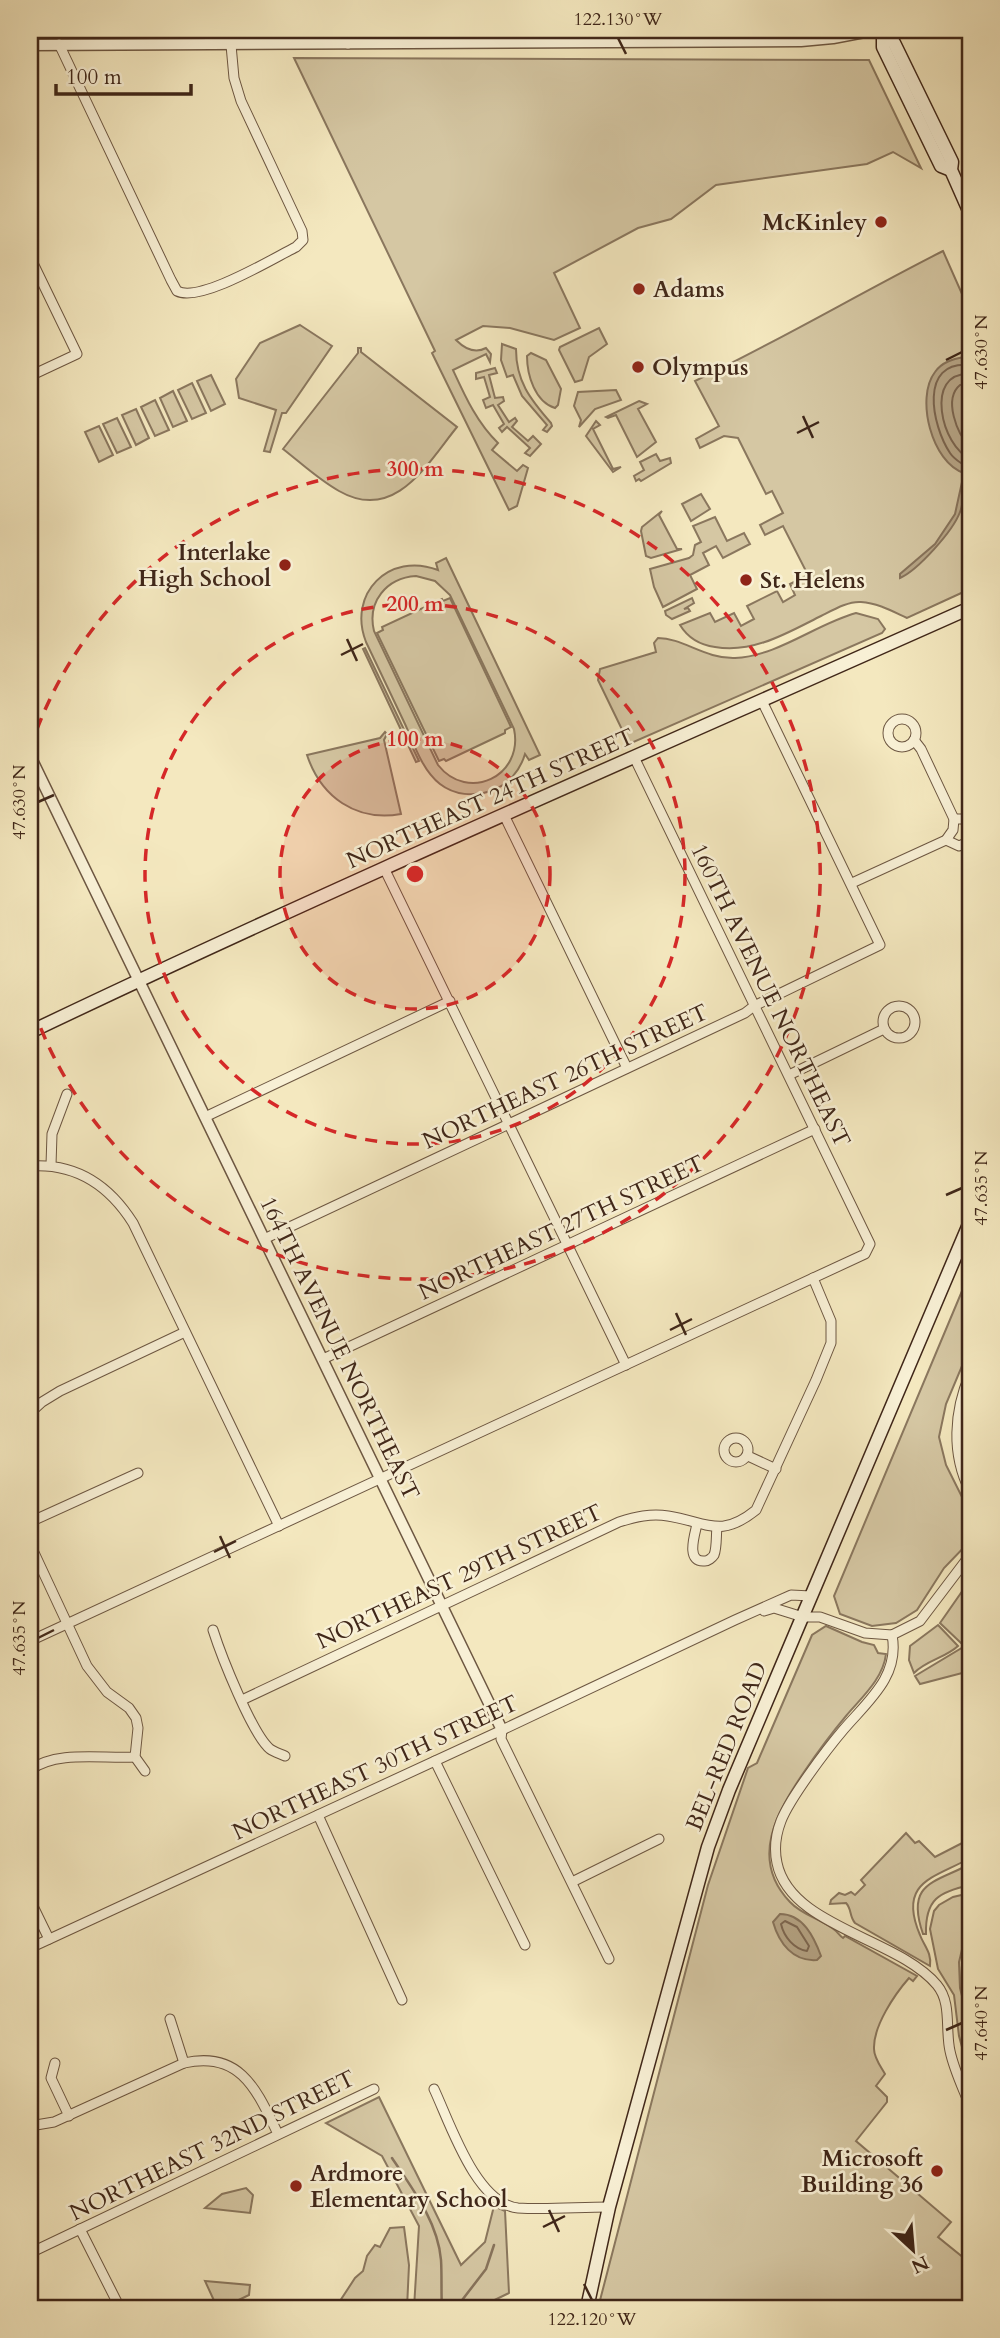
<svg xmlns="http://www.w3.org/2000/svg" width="1000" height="2338" font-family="Cardo,serif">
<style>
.green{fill:#d5c7a3;stroke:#8a775e;stroke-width:2;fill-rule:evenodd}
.water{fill:#b7a687;stroke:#87735b;stroke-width:2}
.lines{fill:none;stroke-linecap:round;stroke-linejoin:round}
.shore{stroke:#7c6650;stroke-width:2}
.stream{stroke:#87735b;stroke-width:2.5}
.minor-casing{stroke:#6d5742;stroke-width:11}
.tertiary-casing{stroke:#6d5742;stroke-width:13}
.secondary-casing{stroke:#402719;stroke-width:15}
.minor{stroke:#f8f0d5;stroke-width:9}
.tertiary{stroke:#f8f0d5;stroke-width:10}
.secondary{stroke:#f8f0d5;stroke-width:12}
.ticks{fill:none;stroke:#402719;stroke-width:2.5}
.ring{fill:none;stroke:#d62828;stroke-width:3.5;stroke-dasharray:12 9}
.poi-dot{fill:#8f2418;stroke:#f8f0d5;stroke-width:2.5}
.labels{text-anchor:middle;stroke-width:5;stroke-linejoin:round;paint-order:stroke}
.poi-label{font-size:23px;font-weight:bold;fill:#402719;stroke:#f8f0d5;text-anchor:start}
.street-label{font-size:23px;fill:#402719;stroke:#f8f0d5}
.centre{fill:#d62828;stroke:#f8f0d5;stroke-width:3.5}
.ring-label{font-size:21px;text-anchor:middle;font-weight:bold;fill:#d62828;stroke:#f8f0d5;stroke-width:5;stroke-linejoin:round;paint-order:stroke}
.neatline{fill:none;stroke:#402719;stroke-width:2.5}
.ticks-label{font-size:18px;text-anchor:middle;fill:#402719}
</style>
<rect width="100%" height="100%" fill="#f4e8bf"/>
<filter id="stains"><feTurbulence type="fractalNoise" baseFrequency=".00286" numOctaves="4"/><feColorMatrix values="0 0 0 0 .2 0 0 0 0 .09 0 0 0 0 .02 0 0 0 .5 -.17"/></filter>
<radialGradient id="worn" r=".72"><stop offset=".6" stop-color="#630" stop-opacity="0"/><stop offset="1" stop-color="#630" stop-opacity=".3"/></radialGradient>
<g class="green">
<path d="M294,58L869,60L921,168L893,152L867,164L716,185L671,219L638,228L554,273L580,328L554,340L510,328L483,326L456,340C464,348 475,354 486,348L491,354L490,362L486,354L453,370C465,396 477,423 498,443L492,450L517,471L523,465L528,468L517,506L509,510L432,353L435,351Z"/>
<path d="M943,251L970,312V589L907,618C892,611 878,603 861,602C848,601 833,610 821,616C789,632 753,654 715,647C700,645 688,638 680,625L710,613L715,622L734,613L741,626L754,619L747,606L777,591L783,602L795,595L790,584L808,575L783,526L765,535L760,525L783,513L772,491L766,494L738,438L724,436L700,448L696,439L719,426L695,381C779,341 860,293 943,251Z"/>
<path d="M300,325L332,346L286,413H282L270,452L264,451L276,410L239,398L236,379L260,343Z"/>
<path d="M599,328L607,344L589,357L582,380L575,382L559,350L560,347Z"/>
<path d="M502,344L516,349C516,381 530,399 551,423L552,426L547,432L543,430L547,425L522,396L513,375L507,377L501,360Z"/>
<path d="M358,348H361V352L457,427C427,464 395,523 339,491C319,480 301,463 283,449L358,353Z"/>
<path d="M531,353L546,360L561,389L558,405L555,408C535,402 527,375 527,356Z"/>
<path d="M495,368L497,373L489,375L495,398L503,397L504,401L498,405L509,422L515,418L517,421L512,427L528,441L533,436L541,444L530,456L525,453L530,448L507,427L502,432L499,428L504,424L493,405L486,408L483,400L490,397L484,377L476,379V373Z"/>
<path d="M211,375L225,404L211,411L197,381Z"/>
<path d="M192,383L206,413L192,419L178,390Z"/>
<path d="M616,390L621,400L595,409L579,427L581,420L574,406L578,392Z"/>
<path d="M173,391L187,421L173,427L160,398Z"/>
<path d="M155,400L169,430L155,436L141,407Z"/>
<path d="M639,401L647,404L638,409L656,442L637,457L616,415L608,418L606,417Z"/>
<path d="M136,409L149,438L136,445L122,415Z"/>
<path d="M117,418L131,447L117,453L103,424Z"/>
<path d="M596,421L600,425L593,429L613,469L621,467L613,472L586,436Z"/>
<path d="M99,426L113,455L99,462L85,432Z"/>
<path d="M656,454L660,461L670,458L671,463L641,481L639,479L636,481L634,476L644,470L640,462Z"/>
<path d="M701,494L710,509L691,521L682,504Z"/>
<path d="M662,511L659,515L677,549H682L651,558L646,556L641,531L642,527Z"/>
<path d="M715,517L727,541L744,533L750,544L723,558L716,546L703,553L709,565L690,575L697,589L663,607L654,587L650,569L689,558L693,555L695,545L701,542L693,526Z"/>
<path d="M446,558L540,755L529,760L525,754C520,771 508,785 491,791C474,797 454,795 440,784C422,770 414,744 405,724C392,697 379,669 366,642C347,594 389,551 438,570L436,563ZM416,576L435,581L450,595L514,729C524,776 468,803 438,765L374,631C367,602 386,578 416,576Z"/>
<path d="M450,598L511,727L505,730V733L446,761L444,759L439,761L377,633L383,630L382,627L442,599L443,601Z"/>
<path d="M692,598L694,603L684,609L688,608L690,611L672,619L666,615L665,611Z"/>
<path d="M856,613L878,619L885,629L882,633L629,744L598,680L600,669L656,652L654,643L658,638C683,638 705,659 735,658C778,656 816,624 856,613Z"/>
<path d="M365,648L419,761L416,762L363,649Z"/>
<path d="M385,732L387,734L384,740L401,814C356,822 321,797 307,755L380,738Z"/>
<path d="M970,1272V1347L946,1404L939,1437L946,1465L970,1513V1541L944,1568L917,1610L896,1623L872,1626L840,1614L834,1596Z"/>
<path d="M970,1580V1638L961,1643L940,1623Z"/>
<path d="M938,1625L958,1646C945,1658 927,1660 914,1673L909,1660L910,1646Z"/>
<path d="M826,1626L862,1642L874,1645L878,1653L886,1654C883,1679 862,1697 846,1716C831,1734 817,1753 804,1772C777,1812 749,1859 790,1902C803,1916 822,1919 836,1931C838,1933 840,1936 843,1938L845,1936L917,1976L913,1981L909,1978C895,1994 873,2026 874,2049C874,2058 881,2067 885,2074L876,2086L887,2097V2102L856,2141L951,2222L938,2237L970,2263V2308H598L708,1885L748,1768L757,1763L812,1635Z"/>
<path d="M970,1643V1671L920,1684L915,1676Z"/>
<path d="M906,1833L915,1843L919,1841L935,1857L970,1839V1858C935,1878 897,1881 920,1935C924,1946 932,1953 930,1966L855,1923C849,1916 852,1909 846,1903L830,1904L831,1900L839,1893L845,1895L851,1892L855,1895L865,1885L861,1880Z"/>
<path d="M970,1864V1885C939,1892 925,1899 926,1934H923C905,1882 935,1883 970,1864Z"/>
<path d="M970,1893V1924L964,1941L959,1962L960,1988L970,2028V2068L968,2069L959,2036L954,1995L938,1969L930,1929L934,1911L939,1905L953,1897Z"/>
<path d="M970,1933V2021C958,1992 959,1962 970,1933Z"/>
<path d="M379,2097L461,2265L485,2242L494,2206L505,2211L509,2293L478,2308H414L419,2226L382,2156L326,2123Z"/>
<path d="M246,2188L253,2195L250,2213L205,2208L222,2194Z"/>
<path d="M404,2227L409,2265L407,2308H345L338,2304L355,2278L363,2271L367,2256L375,2245L380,2247L390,2228Z"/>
<path d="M205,2281L250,2285L249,2295L222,2308L217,2307Z"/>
</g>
<g class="water">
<path d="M964,357L970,359V475C962,485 965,500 960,512C953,531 918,570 900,578V574L935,544L955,514L964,473C932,463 915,398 935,372C942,362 953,359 964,357Z"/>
<path d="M780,1914C803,1914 814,1937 821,1956L817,1960C793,1962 779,1943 773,1922Z"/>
</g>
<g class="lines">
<g class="shore">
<path d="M970,365C918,360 932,426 950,453C956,462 964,463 970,471"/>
<path d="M970,374C923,371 942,448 970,458"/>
<path d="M970,384L960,385C943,399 957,434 970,447"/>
<path d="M785,1921L797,1927L809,1946L807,1951C794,1949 784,1937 781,1924Z"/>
</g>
<g class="stream">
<path d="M392,2158C412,2188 438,2222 441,2260C442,2276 441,2292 442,2308"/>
<path d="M456,2308L486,2269L494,2245"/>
</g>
<g class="minor-casing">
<g id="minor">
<path d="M348,30V44"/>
<path d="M59,44L171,280L177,291C200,303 272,259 296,247L303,240L302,231L241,101L234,78L231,45"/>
<path d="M30,257L77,354L30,376"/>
<circle cx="902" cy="733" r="14"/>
<path d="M504,815L627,1068"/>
<path d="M954,819H963L970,823"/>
<path d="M946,840L959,846L970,841"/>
<path d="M384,868L626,1365"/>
<path d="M852,883L946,840L953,830L954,819L921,749L914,740"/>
<circle cx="899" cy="1022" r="16"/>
<path d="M789,1075L884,1029"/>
<path d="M205,1117L450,1001"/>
<path d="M51,1165L52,1134L67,1094"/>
<path d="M30,1166C75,1163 109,1185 133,1223L279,1526"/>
<path d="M264,1239L745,1013L754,1006L880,945L762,701"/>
<path d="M30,1285L32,1284"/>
<path d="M323,1359L815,1129"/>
<path d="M970,1374C954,1411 951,1454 970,1491"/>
<path d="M30,1413L42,1402L60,1391L185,1332"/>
<circle cx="736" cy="1450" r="12"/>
<path d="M748,1456L776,1469"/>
<path d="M30,1522L138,1473"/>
<path d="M697,1524C695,1534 685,1563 705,1561C708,1561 712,1558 714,1555C717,1548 716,1535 717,1527"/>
<path d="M30,1544L87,1666L107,1692L129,1708L136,1718L138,1728L135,1757L145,1771"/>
<path d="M764,1611L774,1608L803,1617H820L865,1633L892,1635L920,1621L970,1555"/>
<path d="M213,1630C221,1655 252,1734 270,1749C274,1752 281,1754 285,1756"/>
<path d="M892,1635C900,1676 868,1701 844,1729C827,1749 790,1798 781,1821C776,1834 774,1849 777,1863C790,1927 898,1938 937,1985C952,2003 945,2029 950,2051C954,2070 963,2088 970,2106"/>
<path d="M30,1641L865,1254L870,1244L634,757"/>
<path d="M242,1700L619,1522C635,1517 651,1513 668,1516C707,1522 720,1539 756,1510L816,1380L831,1343V1321L813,1278"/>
<path d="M502,1730L501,1739L609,1959"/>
<path d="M435,1761L525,1945"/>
<path d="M30,1770C57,1750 102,1759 135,1757"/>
<path d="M318,1815L402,2000"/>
<path d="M572,1882L659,1839"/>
<path d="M30,1900L49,1939"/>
<path d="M30,1948L502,1730L735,1620L791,1595L811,1596"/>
<path d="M170,2019L184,2063"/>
<path d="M55,2063L51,2078L69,2116"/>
<path d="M434,2089C450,2123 476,2204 518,2208C547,2210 579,2207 609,2207"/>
<path d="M30,2126L54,2122L184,2063C241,2050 257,2091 278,2134"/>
<path d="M80,2229L120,2308"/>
<path d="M30,2253L374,2089"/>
</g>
</g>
<g class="tertiary-casing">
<g id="tertiary">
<path d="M30,45L801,41L833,38L875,30"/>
<path d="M30,756L502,1730"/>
</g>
</g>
<g class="secondary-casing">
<g id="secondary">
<path d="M883,30V47L941,166L951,170"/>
<path d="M885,30L894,43L952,162L951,170L970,213"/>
<path d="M30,1032C340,884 656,748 970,608"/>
<path d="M587,2308L609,2207L708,1847L729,1790L798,1627L970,1222"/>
</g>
</g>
<use href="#minor" class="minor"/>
<use href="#tertiary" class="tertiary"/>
<use href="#secondary" class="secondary"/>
</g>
<path class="ticks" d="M618,38L626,54M946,360L962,352M803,416L813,438M797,433L819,422M347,639L357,661M341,655L363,644M38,802L54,795M946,1195L962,1188M676,1313L686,1335M670,1330L692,1319M220,1536L230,1558M214,1552L236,1541M38,1638L54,1630M946,2030L962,2023M549,2210L559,2232M543,2227L565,2216M584,2284L592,2300"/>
<circle cx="415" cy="874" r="135" fill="#d62828" fill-opacity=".12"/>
<g class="ring">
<circle cx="415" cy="874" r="135"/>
<circle cx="415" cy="874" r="270"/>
<path d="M30 749A405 405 0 1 1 30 999"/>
</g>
<g class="poi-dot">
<circle cx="881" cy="222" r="7"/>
<circle cx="639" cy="289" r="7"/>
<circle cx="638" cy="367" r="7"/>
<circle cx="285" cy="565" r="7"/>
<circle cx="746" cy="580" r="7"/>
<circle cx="937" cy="2171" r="7"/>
<circle cx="296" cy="2186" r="7"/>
</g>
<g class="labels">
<g class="poi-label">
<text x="867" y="230" text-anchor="end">McKinley</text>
<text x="653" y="297">Adams</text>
<text x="652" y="375">Olympus</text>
<text x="271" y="560" text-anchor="end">Interlake<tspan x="271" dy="26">High School</tspan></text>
<text x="760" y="588">St. Helens</text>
<text x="923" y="2166" text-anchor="end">Microsoft<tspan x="923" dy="26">Building 36</tspan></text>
<text x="310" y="2181">Ardmore<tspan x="310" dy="26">Elementary School</tspan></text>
</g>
<g class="street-label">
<text transform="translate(490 798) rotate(-24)" y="8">NORTHEAST 24TH STREET</text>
<text transform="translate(771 995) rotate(64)" y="8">160TH AVENUE NORTHEAST</text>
<text transform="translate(565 1076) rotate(-25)" y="8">NORTHEAST 26TH STREET</text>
<text transform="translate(561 1227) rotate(-25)" y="8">NORTHEAST 27TH STREET</text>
<text transform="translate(340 1348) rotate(64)" y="8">164TH AVENUE NORTHEAST</text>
<text transform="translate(459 1576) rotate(-25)" y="8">NORTHEAST 29TH STREET</text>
<text transform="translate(726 1746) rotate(-68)" y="8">BEL-RED ROAD</text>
<text transform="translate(375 1767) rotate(-25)" y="8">NORTHEAST 30TH STREET</text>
<text transform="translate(212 2145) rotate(-26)" y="8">NORTHEAST 32ND STREET</text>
</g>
</g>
<circle cx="415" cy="874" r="10" class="centre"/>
<g class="ring-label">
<text x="415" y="476">300 m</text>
<text x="415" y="611">200 m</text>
<text x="415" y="746">100 m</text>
</g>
<rect width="1000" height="2338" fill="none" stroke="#f4e8bf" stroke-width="77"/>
<g transform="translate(913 2250) rotate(154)" stroke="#f8f0d5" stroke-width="5" paint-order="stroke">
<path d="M0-5L12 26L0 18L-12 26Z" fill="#402719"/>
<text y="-10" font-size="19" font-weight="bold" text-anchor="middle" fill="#402719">N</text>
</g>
<path d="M56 84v10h135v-10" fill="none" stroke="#402719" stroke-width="3.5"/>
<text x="66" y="84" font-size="21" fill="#402719" stroke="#f8f0d5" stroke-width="5" paint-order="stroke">100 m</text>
<rect x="38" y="38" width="924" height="2262" class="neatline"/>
<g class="ticks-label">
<text x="618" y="25">122.130°W</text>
<text transform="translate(981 352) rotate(-90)" y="6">47.630°N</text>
<text transform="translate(19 802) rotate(-90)" y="6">47.630°N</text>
<text transform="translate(981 1188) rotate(-90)" y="6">47.635°N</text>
<text transform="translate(19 1638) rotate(-90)" y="6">47.635°N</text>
<text transform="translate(981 2023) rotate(-90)" y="6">47.640°N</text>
<text x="592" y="2325">122.120°W</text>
</g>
<rect width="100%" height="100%" filter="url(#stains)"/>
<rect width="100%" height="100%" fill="url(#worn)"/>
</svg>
